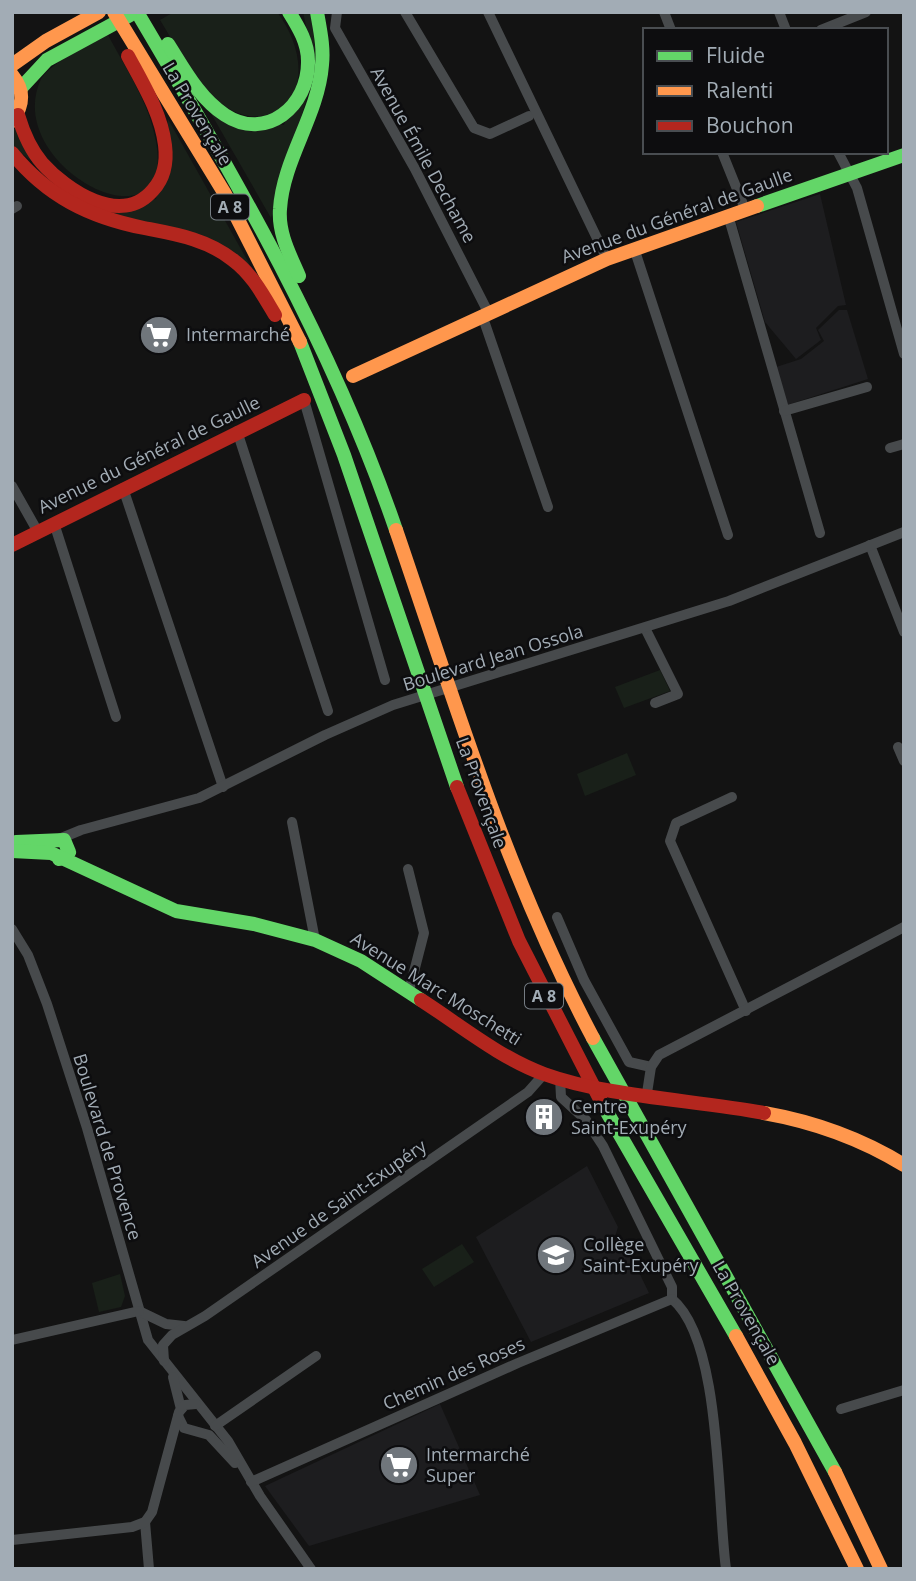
<svg xmlns="http://www.w3.org/2000/svg" width="916" height="1581" font-family="'Open Sans',sans-serif">
<style>
.built{fill:#1d1d1f}
.green{fill:#192019}
.lines{fill:none;stroke-linecap:round;stroke-linejoin:round}
.street{stroke:#474a4c;stroke-width:10}
.fast{stroke:#63d668;stroke-width:14}
.slow{stroke:#ff974d;stroke-width:14}
.jam{stroke:#b3261e;stroke-width:14}
.labels{text-anchor:middle;stroke-width:5;stroke-linejoin:round;paint-order:stroke}
.shield{fill:#0d0d0f;stroke:#757c83;stroke-width:2}
.shield-label{font-size:16px;font-weight:bold;fill:#a2acb5}
.street-label{font-size:18px;fill:#a2acb5;stroke:#0d0d0f}
.poi-label{font-size:18px;fill:#a2acb5;stroke:#0d0d0f;text-anchor:start}
</style>
<rect width="100%" height="100%" fill="#131313"/>
<g class="built">
<path d="M820,194L846,305L838,306L816,328L821,340L796,359L765,322L736,222Z"/>
<path d="M839,310H847L868,379L787,405L776,367L801,359L824,341L818,330Z"/>
<path d="M587,1166L618,1227L614,1240L620,1252L632,1258L649,1293L531,1342L476,1237Z"/>
<path d="M440,1404L480,1495L309,1546L265,1486Z"/>
</g>
<g class="green">
<path d="M174,12H277C291,30 301,56 298,78C293,115 253,127 225,106C196,86 178,49 160,20Z"/>
<path d="M303,12H311L317,64L271,218L209,110L284,125L310,43Z"/>
<path d="M108,35C126,69 150,104 156,142C177,257 0,166 41,79C55,59 87,47 108,35Z"/>
<path d="M168,119L251,267L100,213L12,146V130L16,128L93,207L156,199Z"/>
<path d="M660,670L670,691L624,708L615,687Z"/>
<path d="M627,753L636,775L585,796L577,774Z"/>
<path d="M462,1244L474,1262L434,1287L422,1269Z"/>
<path d="M120,1274L125,1296L121,1307L99,1312L92,1283Z"/>
</g>
<g class="lines">
<g class="street">
<path d="M337,12L335,28L415,169L488,312"/>
<path d="M405,12L474,128L490,134L529,116"/>
<path d="M488,12L607,259"/>
<path d="M664,12L671,30"/>
<path d="M779,12L786,30"/>
<path d="M821,30L866,12"/>
<path d="M722,152L745,209"/>
<path d="M838,152L857,188L904,354"/>
<path d="M12,209L17,206"/>
<path d="M728,215L820,533"/>
<path d="M634,248L728,535"/>
<path d="M482,315L548,507"/>
<path d="M304,400L385,680"/>
<path d="M784,411L867,387"/>
<path d="M237,431L328,711"/>
<path d="M890,448L904,444"/>
<path d="M12,486L38,532"/>
<path d="M123,488L223,787"/>
<path d="M54,523L116,717"/>
<path d="M870,545L904,632"/>
<path d="M645,628L678,694L655,703"/>
<path d="M898,747L904,761"/>
<path d="M732,797L676,823L670,841L746,1011"/>
<path d="M292,822L315,940"/>
<path d="M59,839L81,830L199,798L325,735L393,705L729,601L904,532"/>
<path d="M408,869L424,933L409,991"/>
<path d="M557,917L584,980L629,1062L651,1067"/>
<path d="M12,929L28,955L47,1004L87,1128L148,1340L228,1441L260,1496L311,1569"/>
<path d="M560,1078L561,1097L586,1120L603,1146L672,1287V1299"/>
<path d="M647,1093L651,1067L659,1055L904,927"/>
<path d="M672,1299C722,1340 717,1504 726,1569"/>
<path d="M139,1311L166,1324L184,1326"/>
<path d="M12,1340L139,1311"/>
<path d="M164,1361L163,1345L172,1335L205,1316L528,1092L544,1074"/>
<path d="M173,1377L181,1409"/>
<path d="M841,1409L904,1390"/>
<path d="M178,1416L184,1428L209,1435L235,1463"/>
<path d="M215,1426L316,1356"/>
<path d="M251,1482L518,1363L672,1299"/>
<path d="M145,1522L149,1569"/>
<path d="M12,1540L132,1527L145,1522L152,1512L179,1412L185,1405L196,1404"/>
</g>
<g class="fast">
<path d="M137,12C236,179 333,346 396,530"/>
<path d="M168,44C184,69 199,98 225,115C266,142 309,106 308,61C308,43 299,28 289,12"/>
<path d="M21,88L47,60L130,15"/>
<path d="M757,206L904,155"/>
<path d="M299,276C290,255 278,233 280,209C283,159 318,116 322,65C324,47 320,30 317,12"/>
<path d="M300,342L344,455L457,787"/>
<path d="M16,842L64,840L69,852L59,859"/>
<path d="M12,851L51,853L176,911L254,924L315,940L361,961L421,1000"/>
<path d="M593,1038L835,1472"/>
<path d="M604,1107L736,1336"/>
</g>
<g class="slow">
<path d="M114,12L225,194L300,342"/>
<path d="M12,65L46,41L99,12"/>
<path d="M12,75C25,91 24,105 12,121"/>
<path d="M353,376L607,259L757,206"/>
<path d="M396,530C456,705 506,874 593,1038"/>
<path d="M764,1113C815,1122 860,1138 904,1165"/>
<path d="M736,1336L795,1443L857,1569"/>
<path d="M835,1472L881,1569"/>
</g>
<g class="jam">
<path d="M18,115C23,132 30,149 42,163C66,190 121,228 153,190C164,178 167,161 165,145C161,113 143,84 128,56"/>
<path d="M12,153C47,196 89,217 144,228C175,234 207,239 233,260C252,274 263,295 275,315"/>
<path d="M12,545L304,400"/>
<path d="M457,787L519,941L604,1107"/>
<path d="M421,1000C460,1025 500,1058 544,1074C607,1097 697,1100 764,1113"/>
</g>
</g>
<defs>
<g id="supermarket-disc" transform="scale(2.0125)"><circle r="9.5" fill="#70767c" stroke="#0d0d0f"/><path d="M-6-5.5h2.5l.6 2H6L4.5 2H-2.5L-4.4-4H-6ZM-1.5 3.2a1.3 1.3 0 1 0 .1 0ZM3 3.2a1.3 1.3 0 1 0 .1 0Z" fill="#fff"/></g>
<g id="building-disc" transform="scale(2.0125)"><circle r="9.5" fill="#70767c" stroke="#0d0d0f"/><path d="M-4-6H4V6H1V3H-1V6H-4ZM-2.5-4.3h1.7v1.8h-1.7ZM.8-4.3h1.7v1.8H.8ZM-2.5-1h1.7V.8h-1.7ZM.8-1h1.7V.8H.8Z" fill="#fff"/></g>
<g id="school-disc" transform="scale(2.0125)"><circle r="9.5" fill="#70767c" stroke="#0d0d0f"/><path d="M0-5L7-2L0 1L-7-2ZM-4 1L0 2.5L4 1V4Q0 6-4 4Z" fill="#fff"/></g>
</defs>
<g fill-rule="evenodd">
<use href="#supermarket-disc" x="159" y="335"/>
<use href="#building-disc" x="544" y="1117"/>
<use href="#school-disc" x="556" y="1255"/>
<use href="#supermarket-disc" x="399" y="1465"/>
</g>
<g class="labels">
<g class="shield">
<rect x="211" y="194.5" width="38" height="25" rx="5"/>
<rect x="525" y="983.5" width="38" height="25" rx="5"/>
</g>
<g class="shield-label">
<text x="230" y="213">A 8</text>
<text x="544" y="1002">A 8</text>
</g>
<g class="street-label">
<text transform="translate(197 114) rotate(59)" y="6">La Provençale</text>
<text transform="translate(423 155) rotate(61)" y="6">Avenue Émile Dechame</text>
<text transform="translate(677 216) rotate(-20)" y="6">Avenue du Général de Gaulle</text>
<text transform="translate(149 455) rotate(-26)" y="6">Avenue du Général de Gaulle</text>
<text transform="translate(493 658) rotate(-17)" y="6">Boulevard Jean Ossola</text>
<text transform="translate(481 793) rotate(70)" y="6">La Provençale</text>
<text transform="translate(436 989) rotate(32)" y="6">Avenue Marc Moschetti</text>
<text transform="translate(107 1147) rotate(73)" y="6">Boulevard de Provence</text>
<text transform="translate(339 1204) rotate(-35)" y="6">Avenue de Saint-Exupéry</text>
<text transform="translate(746 1313) rotate(60)" y="6">La Provençale</text>
<text transform="translate(454 1374) rotate(-24)" y="6">Chemin des Roses</text>
</g>
<g class="poi-label">
<text x="186" y="341">Intermarché</text>
<text x="571" y="1113">Centre<tspan x="571" dy="21">Saint-Exupéry</tspan></text>
<text x="583" y="1251">Collège<tspan x="583" dy="21">Saint-Exupéry</tspan></text>
<text x="426" y="1461">Intermarché<tspan x="426" dy="21">Super</tspan></text>
</g>
</g>
<rect width="916" height="1581" fill="none" stroke="#a2acb5" stroke-width="28"/>
<rect x="643" y="28" width="245" height="126" fill="#0d0d0f" stroke="#494d51" stroke-width="2"/>
<rect x="657" y="51" width="35" height="10" fill="#63d668" stroke="#494d51" stroke-width="2"/>
<text x="706" y="63" font-size="21" fill="#a2acb5">Fluide</text>
<rect x="657" y="86" width="35" height="10" fill="#ff974d" stroke="#494d51" stroke-width="2"/>
<text x="706" y="98" font-size="21" fill="#a2acb5">Ralenti</text>
<rect x="657" y="121" width="35" height="10" fill="#b3261e" stroke="#494d51" stroke-width="2"/>
<text x="706" y="133" font-size="21" fill="#a2acb5">Bouchon</text>
</svg>
